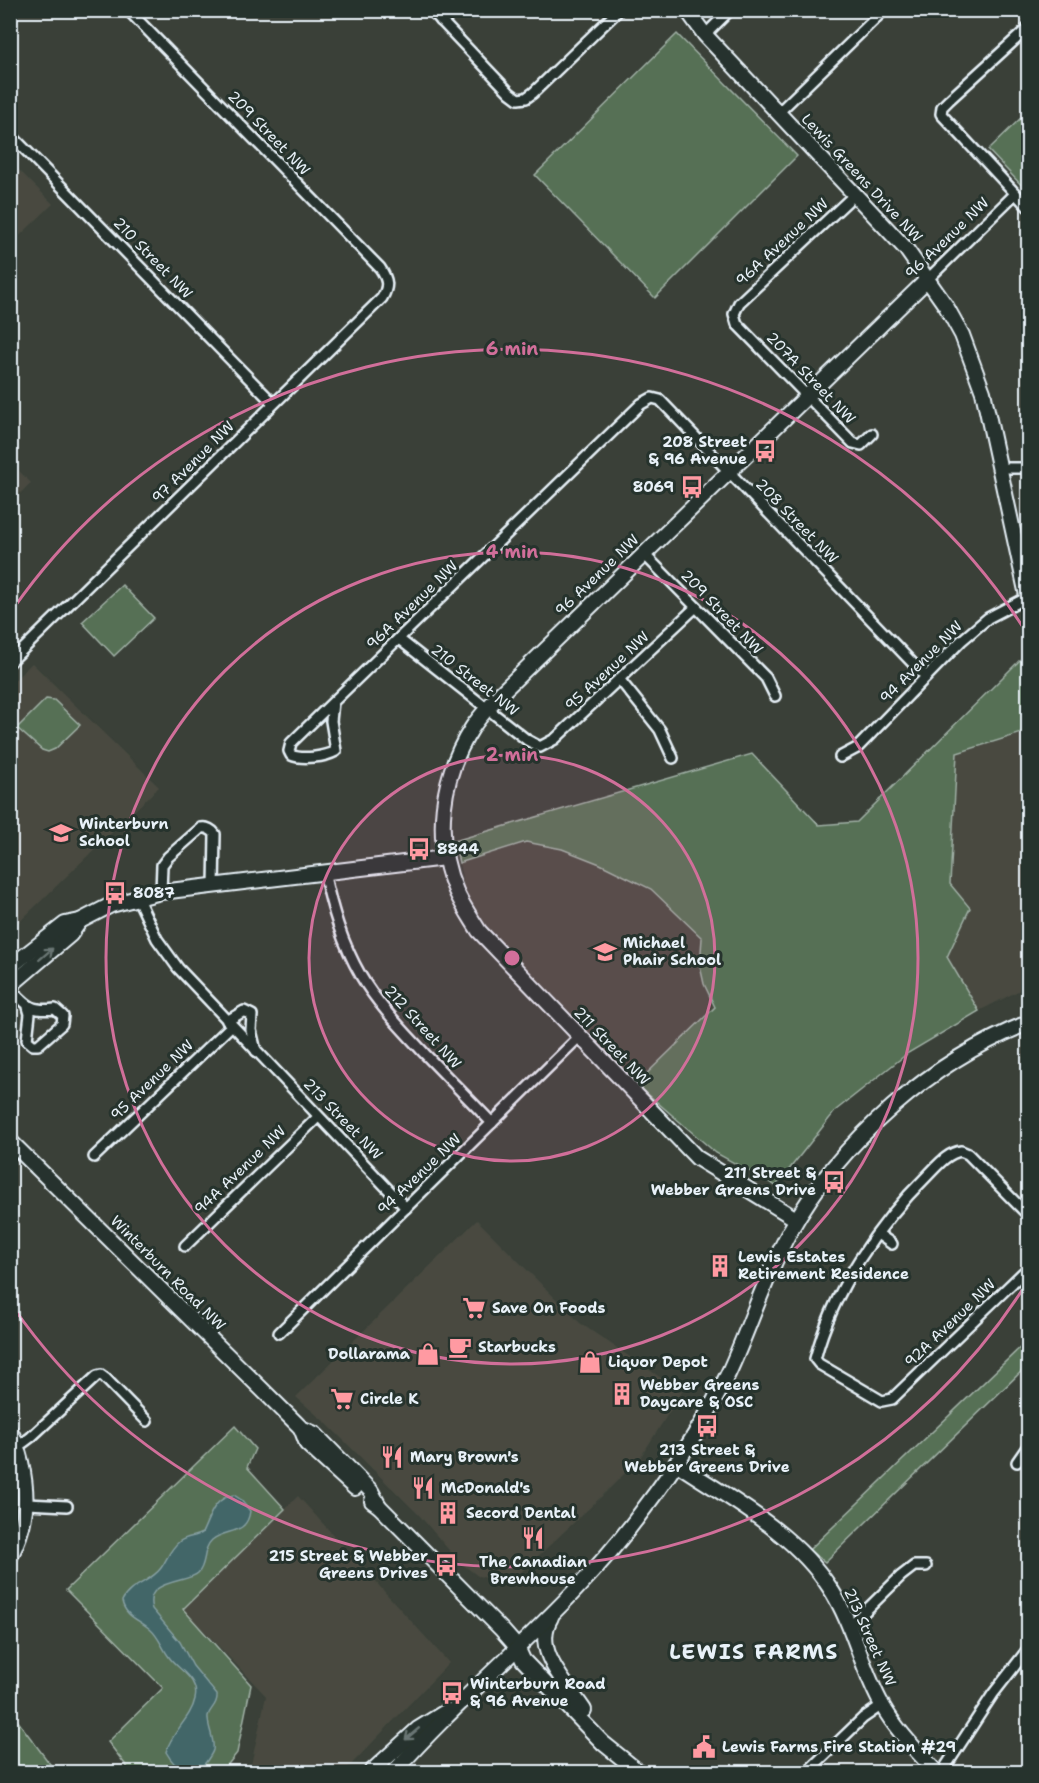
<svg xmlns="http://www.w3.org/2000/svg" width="1039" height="1783" font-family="'Shantell Sans',sans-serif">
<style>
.built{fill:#484a40}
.green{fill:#577055;stroke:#a0b0a6;stroke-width:1.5}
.water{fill:#426667;stroke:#849ea1;stroke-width:1.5}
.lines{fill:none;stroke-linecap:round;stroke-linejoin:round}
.street-casing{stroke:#e8f1f8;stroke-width:14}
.secondary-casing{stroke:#e8f1f8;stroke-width:18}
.street{stroke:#26332d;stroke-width:9}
.secondary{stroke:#26332d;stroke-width:14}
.oneway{stroke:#6a7674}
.ring{fill:none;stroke:#d16f9a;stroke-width:3}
.labels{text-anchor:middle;stroke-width:6;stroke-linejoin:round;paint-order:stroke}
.street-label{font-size:15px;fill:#e8f1f8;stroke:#26332d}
.poi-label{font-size:15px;font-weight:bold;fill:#e8f1f8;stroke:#26332d;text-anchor:start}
.district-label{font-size:21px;font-weight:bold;letter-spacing:1.5px;fill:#e8f1f8;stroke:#26332d}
.centre{fill:#d16f9a;stroke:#26332d;stroke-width:3}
.ring-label{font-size:18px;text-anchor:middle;font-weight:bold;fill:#d16f9a;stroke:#26332d;stroke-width:6;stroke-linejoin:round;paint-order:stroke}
</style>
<rect width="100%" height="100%" fill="#3a4038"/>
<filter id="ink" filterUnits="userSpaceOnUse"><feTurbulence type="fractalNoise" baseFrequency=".0167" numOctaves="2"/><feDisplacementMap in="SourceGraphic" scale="12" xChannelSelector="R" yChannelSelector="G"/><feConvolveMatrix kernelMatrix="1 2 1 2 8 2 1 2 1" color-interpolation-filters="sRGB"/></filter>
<g filter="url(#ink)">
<g class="built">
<path d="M11,162L53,204L11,244Z"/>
<path d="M11,463L31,483L11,502Z"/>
<path d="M32,663L159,787L11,930V684Z"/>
<path d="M1028,731V986L979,1011L947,957L970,908L950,884L957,753Z"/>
<path d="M526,842L562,849L600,864L651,889L702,938L700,966L704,984L715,1007L636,1084L488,930L465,892L459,863Z"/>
<path d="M477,1220L580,1323L682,1392L640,1458L599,1499L519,1574L506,1582L478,1576L459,1562L420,1516L327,1424L296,1397Z"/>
<path d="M298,1496L449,1663L344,1772H245L251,1765L266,1696L183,1609Z"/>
</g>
<g class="green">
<path d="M677,34L797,156L655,298L535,175Z"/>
<path d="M1028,111V192L988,150Z"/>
<path d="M122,585L154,618L114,656L82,622Z"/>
<path d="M1028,652V731L957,753L950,884L970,908L947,957L979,1011L908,1053L836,1110L776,1186L716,1153L636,1084L715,1007L704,984L700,966L702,938L651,889L600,864L562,849L526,842L459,863L454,841L752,754L819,825L857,822Z"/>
<path d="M46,699L54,700L80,725L55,749L48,752L42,750L17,728Z"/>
<path d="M1028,1340V1365L825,1562L809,1550Z"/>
<path d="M235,1426L255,1449L247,1467L285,1509L183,1609L251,1685L237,1753L222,1772H131L108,1742L163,1688L66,1590Z"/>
<path d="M11,1712L56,1772H11Z"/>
</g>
<path class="water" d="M234,1495L240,1499L250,1511C247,1536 226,1528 212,1540C202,1549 207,1564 198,1573C188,1583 143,1579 152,1609L180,1642L193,1666L217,1695C218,1705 210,1708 208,1716C207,1727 215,1739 213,1750C212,1754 208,1759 206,1762C192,1782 175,1768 166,1752C171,1732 191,1719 195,1699C200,1679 178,1670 169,1657C162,1648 159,1637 151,1630C140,1620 125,1617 122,1601C130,1584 150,1583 161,1568C168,1558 169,1550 180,1541C187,1536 195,1537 202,1533C210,1517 213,1498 234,1495Z"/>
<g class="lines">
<g class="street-casing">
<g id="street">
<path d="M431,10L510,93L518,99L526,98L533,93L619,10"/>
<path d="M441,21L452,10"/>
<path d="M1028,28L949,100L942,107L941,114L1028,207"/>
<path d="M705,35L730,10"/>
<path d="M779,112L884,10"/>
<path d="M10,134L273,403"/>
<path d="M854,195L739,303L734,314L737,324L853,443L861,445L872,434"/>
<path d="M928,279L1015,194"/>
<path d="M1000,468H1028"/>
<path d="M643,553L766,678L775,696"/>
<path d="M399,639L527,740L540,747L555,739L696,607"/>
<path d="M10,662L382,298C389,286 388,280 380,268L128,10"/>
<path d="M620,680L660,730L673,758"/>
<path d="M333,702L331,721L336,751C325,757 302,760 291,755L289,751L291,743L333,702L641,404L652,398L660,400L926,677"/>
<path d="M840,757L857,748L961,641L988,618L1028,597"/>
<path d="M324,872C332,909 342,943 361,976C378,1005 402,1029 425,1054C447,1077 470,1100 492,1123"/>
<path d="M161,892L162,865L168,857L201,828C207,827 211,829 215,834L214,886"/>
<path d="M137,897L157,939L178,968L406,1208"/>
<path d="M10,988C27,1005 30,1012 55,1009L63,1016L62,1024L38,1045H33L27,1040L30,1014L28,1007"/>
<path d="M227,1021L244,1011L252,1015L251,1030L256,1051"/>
<path d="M94,1157L231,1026"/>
<path d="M1028,1215L968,1154L961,1151C947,1153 938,1165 928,1175C878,1224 833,1290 815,1359L819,1364L882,1401L892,1399L1028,1268"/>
<path d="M878,1234L892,1244"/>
<path d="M185,1246L318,1117"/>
<path d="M279,1333L579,1037"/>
<path d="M17,1444L23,1443L31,1437L97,1376L101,1375L105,1378L147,1421"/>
<path d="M1017,1462L1028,1446"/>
<path d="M27,1504L67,1506"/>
<path d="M850,1626L901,1576L914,1566H926"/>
<path d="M807,1772L863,1718L882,1705"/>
<path d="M942,1772L993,1694L1028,1649"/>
</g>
</g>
<g class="secondary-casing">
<g id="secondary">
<path d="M687,10L705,35L906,249L946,306L962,335L983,392L1028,600"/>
<path d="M10,967L65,924L80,921L111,905L161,892L445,858"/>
<path d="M10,986L70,935L80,921"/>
<path d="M10,1141L295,1422L301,1428L315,1434L371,1491L379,1506"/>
<path d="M796,1219L697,1158L479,931C471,918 462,905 456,891C433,839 441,776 472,728C480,715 492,704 502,692L928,279"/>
<path d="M301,1428L307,1444L355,1488"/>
<path d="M10,1431C16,1440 18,1451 21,1462C29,1498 27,1524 10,1557"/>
<path d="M676,1463C731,1500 793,1531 830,1588C854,1625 861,1668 882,1705C896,1730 917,1751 936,1772"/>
<path d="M372,1501L379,1506L502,1630L517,1647L523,1660L603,1743L639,1772"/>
<path d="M551,1617C531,1650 567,1684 584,1710"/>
<path d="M371,1772L418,1729L447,1711"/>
<path d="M394,1772C473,1682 572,1608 643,1510C675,1468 705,1421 728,1374C750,1327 765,1276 790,1231C840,1141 933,1060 1028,1023"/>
</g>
</g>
<use href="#street" class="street"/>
<use href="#secondary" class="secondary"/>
</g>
<defs><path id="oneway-shaft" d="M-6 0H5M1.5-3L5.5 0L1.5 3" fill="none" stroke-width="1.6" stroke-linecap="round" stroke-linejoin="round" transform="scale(1.5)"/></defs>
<g class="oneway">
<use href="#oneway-shaft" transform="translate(46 954) rotate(-41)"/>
<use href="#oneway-shaft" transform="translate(412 1734) rotate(140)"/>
</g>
</g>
<circle cx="512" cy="958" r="203" fill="#d16f9a" fill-opacity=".12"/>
<g class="ring">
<circle cx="512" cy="958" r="203"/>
<circle cx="512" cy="958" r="406"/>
<path d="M1028 1281A609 609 0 0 1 13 1307M13 609A609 609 0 0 1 1028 635"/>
</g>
<defs>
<g id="bus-bare" transform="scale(1.8)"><path d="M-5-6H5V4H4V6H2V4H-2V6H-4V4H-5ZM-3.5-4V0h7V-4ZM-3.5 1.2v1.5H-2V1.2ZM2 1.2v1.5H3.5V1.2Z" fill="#ff9aa2" stroke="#26332d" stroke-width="2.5" paint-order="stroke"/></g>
<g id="school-bare" transform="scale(1.8)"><path d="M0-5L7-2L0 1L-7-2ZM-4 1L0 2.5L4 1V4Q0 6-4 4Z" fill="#ff9aa2" stroke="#26332d" stroke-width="2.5" paint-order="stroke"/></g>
<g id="building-bare" transform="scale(1.8)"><path d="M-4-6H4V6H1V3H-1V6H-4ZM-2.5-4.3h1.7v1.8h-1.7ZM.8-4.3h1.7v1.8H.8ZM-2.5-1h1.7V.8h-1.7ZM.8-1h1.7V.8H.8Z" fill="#ff9aa2" stroke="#26332d" stroke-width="2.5" paint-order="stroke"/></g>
<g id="supermarket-bare" transform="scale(1.8)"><path d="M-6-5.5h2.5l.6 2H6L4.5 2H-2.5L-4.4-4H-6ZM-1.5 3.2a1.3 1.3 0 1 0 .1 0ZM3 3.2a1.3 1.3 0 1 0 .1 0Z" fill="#ff9aa2" stroke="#26332d" stroke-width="2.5" paint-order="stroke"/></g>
<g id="cafe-bare" transform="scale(1.8)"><path d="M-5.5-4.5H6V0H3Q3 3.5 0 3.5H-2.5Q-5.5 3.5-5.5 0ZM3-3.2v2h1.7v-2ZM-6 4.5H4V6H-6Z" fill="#ff9aa2" stroke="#26332d" stroke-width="2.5" paint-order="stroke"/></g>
<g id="shop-bare" transform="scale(1.8)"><path d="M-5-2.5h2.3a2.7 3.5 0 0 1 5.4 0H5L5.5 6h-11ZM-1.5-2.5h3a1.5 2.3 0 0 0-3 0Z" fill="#ff9aa2" stroke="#26332d" stroke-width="2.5" paint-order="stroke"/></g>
<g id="restaurant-bare" transform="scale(1.8)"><path d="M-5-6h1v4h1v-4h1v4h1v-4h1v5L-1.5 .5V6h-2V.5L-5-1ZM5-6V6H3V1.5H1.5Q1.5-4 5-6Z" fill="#ff9aa2" stroke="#26332d" stroke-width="2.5" paint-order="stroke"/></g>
<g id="civic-bare" transform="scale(1.8)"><path d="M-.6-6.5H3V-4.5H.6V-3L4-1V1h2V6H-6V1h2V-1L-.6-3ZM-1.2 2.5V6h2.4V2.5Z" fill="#ff9aa2" stroke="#26332d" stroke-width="2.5" paint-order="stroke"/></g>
</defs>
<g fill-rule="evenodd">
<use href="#bus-bare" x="765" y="451"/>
<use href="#bus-bare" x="692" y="487"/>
<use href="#school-bare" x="61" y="833"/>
<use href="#bus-bare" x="419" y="849"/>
<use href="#bus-bare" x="115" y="893"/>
<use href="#school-bare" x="605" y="952"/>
<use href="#bus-bare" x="834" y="1182"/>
<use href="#building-bare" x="720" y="1266"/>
<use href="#supermarket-bare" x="474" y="1308"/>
<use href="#cafe-bare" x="460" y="1347"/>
<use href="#shop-bare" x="428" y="1354"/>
<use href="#shop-bare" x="590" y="1362"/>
<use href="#building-bare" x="622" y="1394"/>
<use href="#supermarket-bare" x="342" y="1399"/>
<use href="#bus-bare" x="707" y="1426"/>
<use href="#restaurant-bare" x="392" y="1457"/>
<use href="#restaurant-bare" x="423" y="1488"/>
<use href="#building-bare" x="448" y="1513"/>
<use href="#restaurant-bare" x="533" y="1538"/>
<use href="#bus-bare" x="446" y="1565"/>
<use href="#bus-bare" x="452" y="1693"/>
<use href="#civic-bare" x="704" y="1747"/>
</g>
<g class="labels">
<g class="street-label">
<text transform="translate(269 133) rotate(46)" y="5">209 Street NW</text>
<text transform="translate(862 178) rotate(47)" y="5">Lewis Greens Drive NW</text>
<text transform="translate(947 238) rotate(-44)" y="5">96 Avenue NW</text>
<text transform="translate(782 242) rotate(-43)" y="5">96A Avenue NW</text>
<text transform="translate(153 258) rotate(46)" y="5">210 Street NW</text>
<text transform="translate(811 378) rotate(46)" y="5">207A Street NW</text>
<text transform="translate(193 462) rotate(-45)" y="5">97 Avenue NW</text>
<text transform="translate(797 521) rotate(46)" y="5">208 Street NW</text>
<text transform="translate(597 575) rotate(-44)" y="5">96 Avenue NW</text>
<text transform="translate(412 605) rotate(-44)" y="5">96A Avenue NW</text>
<text transform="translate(722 612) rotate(46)" y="5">209 Street NW</text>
<text transform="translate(921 662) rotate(-45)" y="5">94 Avenue NW</text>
<text transform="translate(607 671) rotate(-43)" y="5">95 Avenue NW</text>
<text transform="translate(475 680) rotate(38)" y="5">210 Street NW</text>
<text transform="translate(423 1027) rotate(48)" y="5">212 Street NW</text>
<text transform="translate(612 1046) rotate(46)" y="5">211 Street NW</text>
<text transform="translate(152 1080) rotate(-44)" y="5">95 Avenue NW</text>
<text transform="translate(343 1119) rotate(46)" y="5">213 Street NW</text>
<text transform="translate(240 1170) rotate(-44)" y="5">94A Avenue NW</text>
<text transform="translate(419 1174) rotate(-44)" y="5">94 Avenue NW</text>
<text transform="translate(168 1273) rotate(45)" y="5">Winterburn Road NW</text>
<text transform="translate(950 1323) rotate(-44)" y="5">92A Avenue NW</text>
<text transform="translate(870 1637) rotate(66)" y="5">213 Street NW</text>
</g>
<g class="poi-label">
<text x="747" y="447" text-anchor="end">208 Street<tspan x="747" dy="17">&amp; 96 Avenue</tspan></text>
<text x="674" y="492" text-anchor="end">8069</text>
<text x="79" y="829">Winterburn<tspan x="79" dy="17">School</tspan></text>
<text x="437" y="854">8844</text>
<text x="133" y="898">8087</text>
<text x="623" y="948">Michael<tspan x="623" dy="17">Phair School</tspan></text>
<text x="816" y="1178" text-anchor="end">211 Street &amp;<tspan x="816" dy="17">Webber Greens Drive</tspan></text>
<text x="738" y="1262">Lewis Estates<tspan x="738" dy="17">Retirement Residence</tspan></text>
<text x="492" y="1313">Save On Foods</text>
<text x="478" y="1352">Starbucks</text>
<text x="410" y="1359" text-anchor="end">Dollarama</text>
<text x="608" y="1367">Liquor Depot</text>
<text x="640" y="1390">Webber Greens<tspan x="640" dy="17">Daycare &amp; OSC</tspan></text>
<text x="360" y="1404">Circle K</text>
<text x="707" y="1455" text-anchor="middle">213 Street &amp;<tspan x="707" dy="17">Webber Greens Drive</tspan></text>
<text x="410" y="1462">Mary Brown's</text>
<text x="441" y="1493">McDonald's</text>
<text x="466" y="1518">Secord Dental</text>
<text x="428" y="1561" text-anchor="end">215 Street &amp; Webber<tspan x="428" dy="17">Greens Drives</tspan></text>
<text x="533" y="1567" text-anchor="middle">The Canadian<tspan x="533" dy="17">Brewhouse</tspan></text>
<text x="470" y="1689">Winterburn Road<tspan x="470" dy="17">&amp; 96 Avenue</tspan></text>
<text x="722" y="1752">Lewis Farms Fire Station #29</text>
</g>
<g class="district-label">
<text x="754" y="1659">LEWIS FARMS</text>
</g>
</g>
<circle cx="512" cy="958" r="9" class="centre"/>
<g class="ring-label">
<text x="512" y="355">6 min</text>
<text x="512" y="558">4 min</text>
<text x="512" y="761">2 min</text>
</g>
<rect width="1039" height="1783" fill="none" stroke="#26332d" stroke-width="36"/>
<rect x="18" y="18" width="1003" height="1747" fill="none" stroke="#e8f1f8" stroke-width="2" filter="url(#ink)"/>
</svg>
